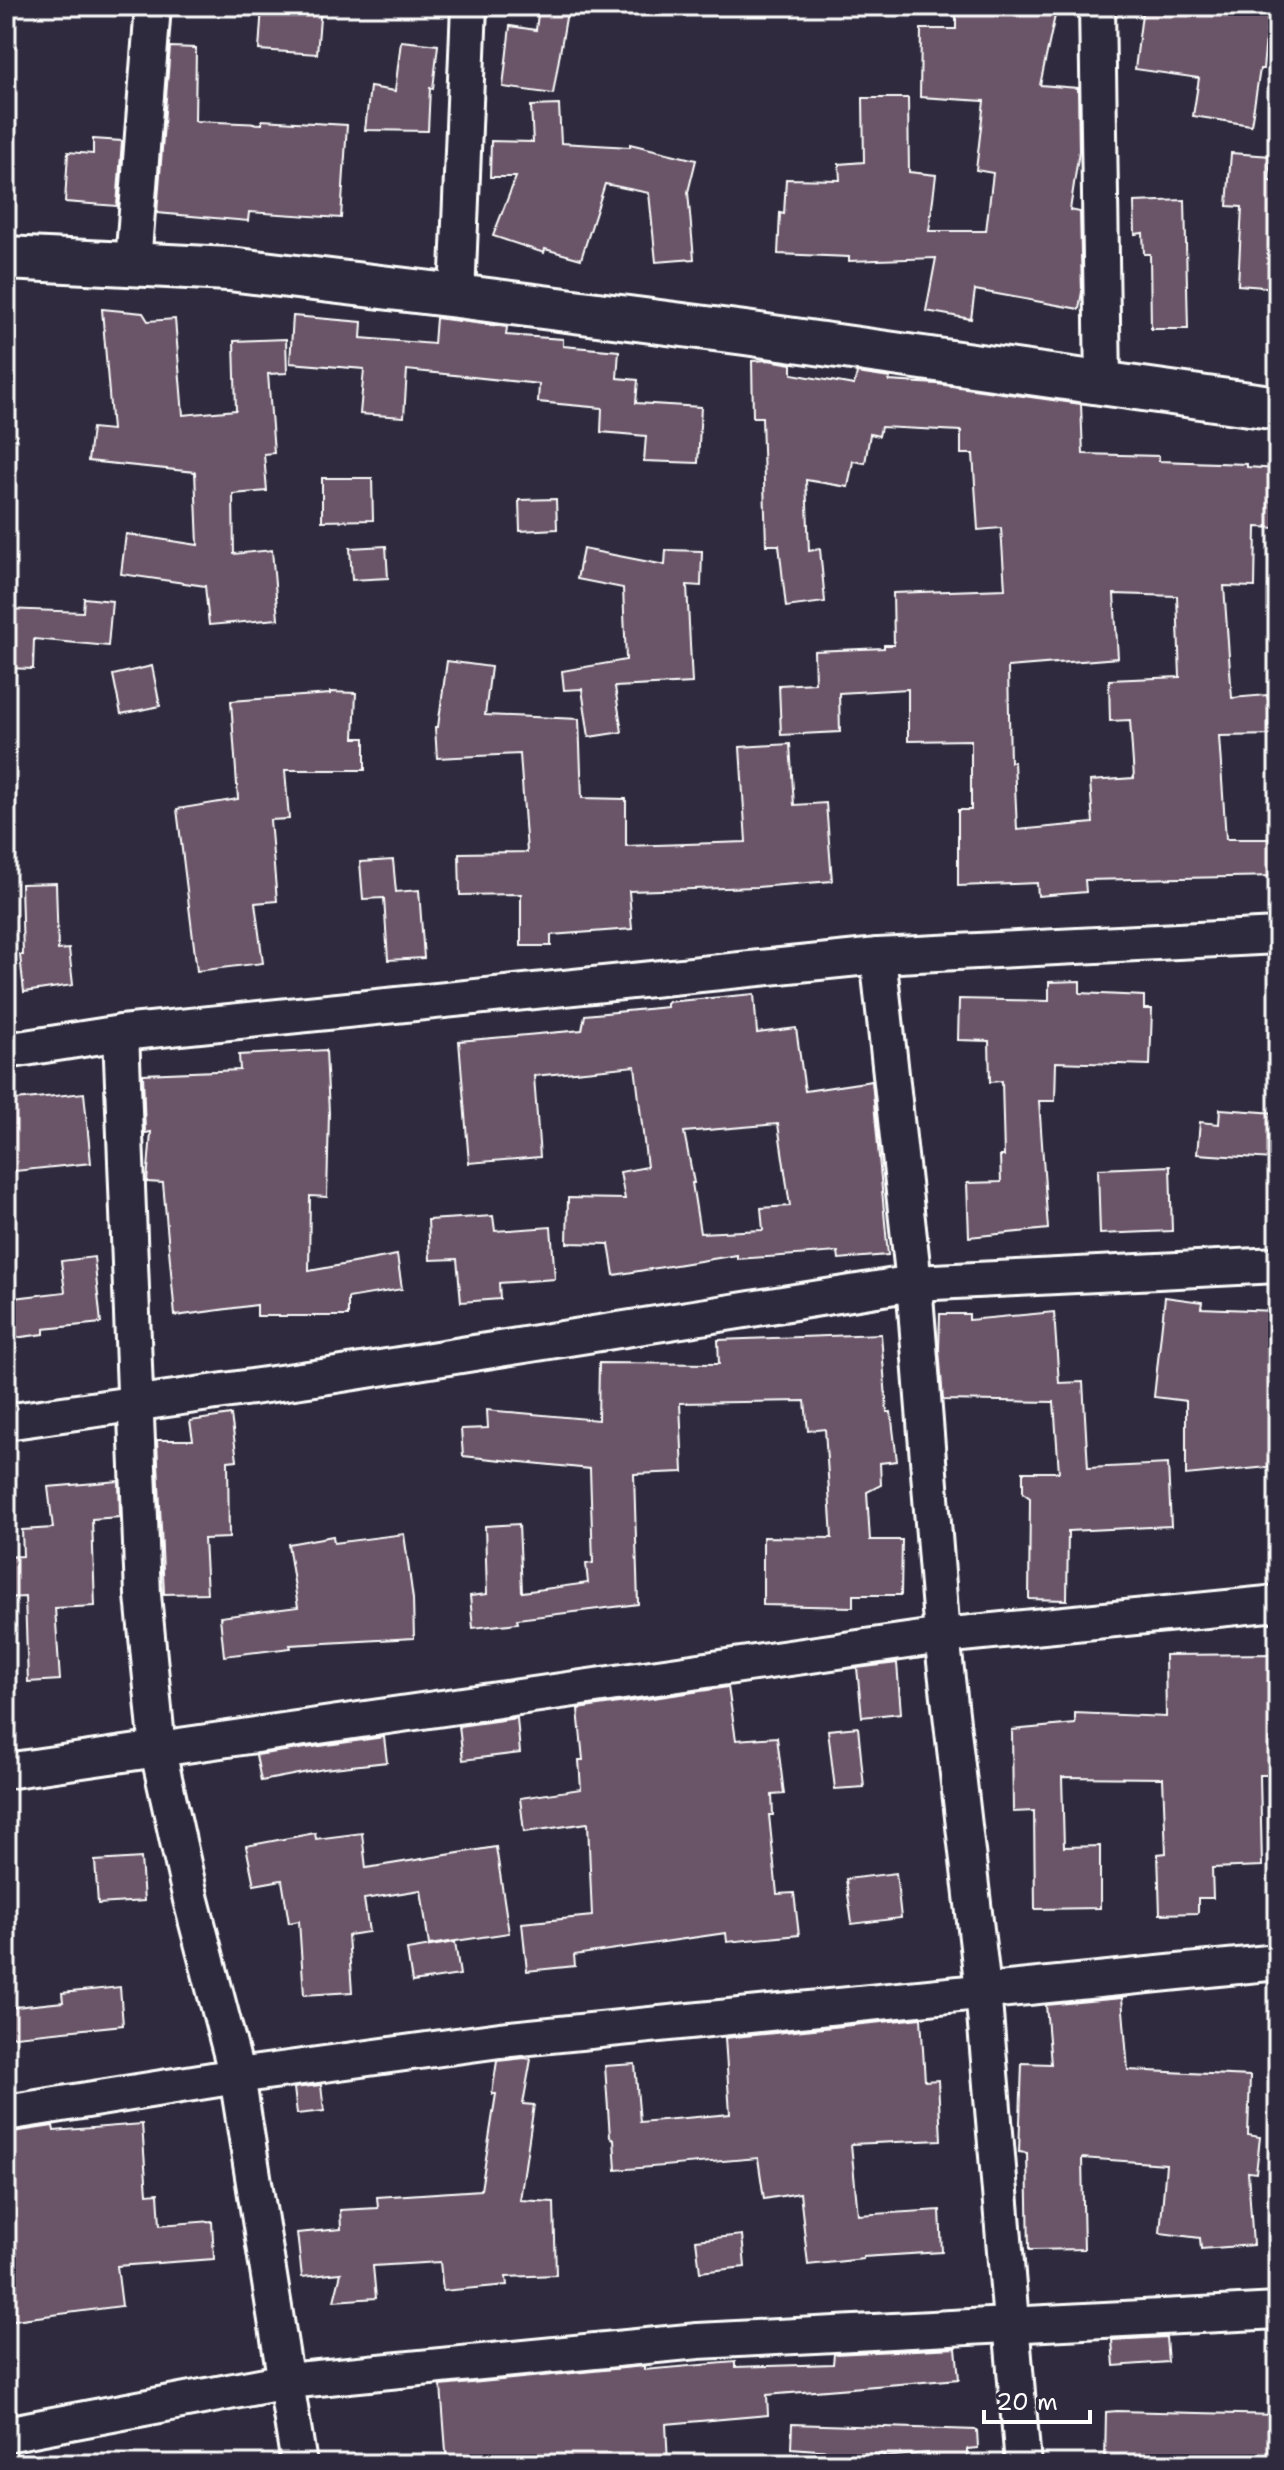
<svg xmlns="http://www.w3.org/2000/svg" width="1284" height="2470" font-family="'Shantell Sans',sans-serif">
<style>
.building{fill:#6a5468;stroke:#fff;stroke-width:2;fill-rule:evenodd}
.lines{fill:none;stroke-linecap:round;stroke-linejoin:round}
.minor-casing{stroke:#fff;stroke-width:40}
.tertiary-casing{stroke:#fff;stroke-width:48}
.minor{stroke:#2f2a3d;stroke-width:34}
.tertiary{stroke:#2f2a3d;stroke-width:42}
</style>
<rect width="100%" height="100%" fill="#2f2a3d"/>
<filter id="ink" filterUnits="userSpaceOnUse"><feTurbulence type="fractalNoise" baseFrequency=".0125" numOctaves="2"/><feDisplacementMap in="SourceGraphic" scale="16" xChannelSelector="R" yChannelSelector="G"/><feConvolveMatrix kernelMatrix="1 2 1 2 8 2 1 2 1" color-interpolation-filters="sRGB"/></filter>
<g filter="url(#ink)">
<g class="building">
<path d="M262,6H321L317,54L259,50Z"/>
<path d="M539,6H568L553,94L503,87L510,26L536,30Z"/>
<path d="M956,6H1033L1056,11L1040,85L1078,88L1079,151L1070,210L1080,212L1082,292L1079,309L975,290L971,319L926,311L936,258L849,261V257L778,254L780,213L784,214L786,179L840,180L839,164L864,162L863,98H908L909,172L936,175L929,231H986L993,173L976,170L984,101L920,97L921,29H956Z"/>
<path d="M1143,6H1269L1263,69H1260L1251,125L1193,116L1199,78L1135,69Z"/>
<path d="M401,41L438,45L433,89L430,88L428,131L365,130L370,87L395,91Z"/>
<path d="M170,47L196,48L195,121L262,124V120L347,125L341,218L249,212L248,221L157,213Z"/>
<path d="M559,105L561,143L630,147V144L696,160L688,192L694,259L656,262L649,193L605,184L581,259L545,249L544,253L493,236L516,177H490L491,141L533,142L531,106Z"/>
<path d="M93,139L122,141L117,206L65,202L68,152L93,154Z"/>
<path d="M1231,153L1271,156L1269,181L1278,182V288L1238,285L1242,207L1227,206Z"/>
<path d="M1185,200L1188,329H1151L1150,254H1144L1143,233L1135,234L1134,202Z"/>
<path d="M102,309L143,313L148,321L175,319L183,415L236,410L234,341L286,339L287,373L268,374L274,453L264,454L267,491L233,494L234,554L272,550L278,619L209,625L205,586L121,574L126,534L198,545L195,472L88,461L92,428L112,430Z"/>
<path d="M293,316L362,322L361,338L434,344L436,318L507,327L506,335L563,339V346L619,351L617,378L638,380L636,403L701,407L698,463L644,461L646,436L601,432L602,408L538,402L539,384L407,370L404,417L360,414L364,369L290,363Z"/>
<path d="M768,360L792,364V374L854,385L857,373L890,378L889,381L937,384L1081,404L1083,454L1159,456V461L1247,464V467L1278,469V528L1256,527L1255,587L1224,586L1232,698L1267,695L1268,699L1278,700V735L1219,736L1226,839H1278V876L1085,880L1086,892L1038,896L1037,883L958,886V810H971V740L908,741V689L839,693L840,732L781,735L779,685L815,683L814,651L884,648V645H894L893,593L1005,589L1001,528L978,530L973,454H961V431L881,427L879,436L870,434L865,463L853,461L848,487L806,480L809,551L820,549L825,602L786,607L779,545H766L762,417H753L752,361ZM1114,594L1177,596L1180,677L1109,680L1110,721L1130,720L1134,778L1090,781L1093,823L1017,830L1014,762H1010L1008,667L1118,658Z"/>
<path d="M322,478H372L373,520L322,521Z"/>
<path d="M556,499L557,529L520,531L519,500Z"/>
<path d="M386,546L388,578L352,580L350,548Z"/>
<path d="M583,549L665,565L666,550L702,551L701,586L687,585L692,683L615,687L622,732L589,737L582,689L564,690L562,671L626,660L623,588L577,579Z"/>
<path d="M84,598L112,601L108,646L34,639L33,669L6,668V609L83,612Z"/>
<path d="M447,661L491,667L485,715L579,719L582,798L626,799V846L746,842L740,747L790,744L794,805L826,803L832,881L757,887L629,891L632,929L551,935V946H521V894L460,895L459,853L527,852L520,754L437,758L435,727H438Z"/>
<path d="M152,666L160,706L121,714L113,675Z"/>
<path d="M330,692L356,693L354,738H365V770H285L289,819L270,820L277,901L255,903L263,963L197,971L177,809L238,799L231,701L330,694Z"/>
<path d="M393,860L396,892L419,890L424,958L388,960L384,898L363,899L360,862Z"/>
<path d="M56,883L58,950L69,949L73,985L24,992L20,955H23L21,884Z"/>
<path d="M1080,981V993L1144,996V1009H1152L1150,1065L1056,1062L1055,1101H1039L1048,1229L969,1237L967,1183L1001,1182L1000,1156H1004L1002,1081L990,1082L989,1041L958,1040L959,999L1049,1001V982Z"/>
<path d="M754,994L757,1033L796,1028L805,1091L872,1081L888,1255L839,1259L838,1252L737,1259V1255L614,1275L609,1244L567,1243L568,1198L625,1199L620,1172L647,1167L635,1066L534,1076L540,1157L469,1163L459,1041L582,1030L585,1015L667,1007V1002ZM778,1124L790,1206L761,1208L763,1230L700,1233L692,1183H694L684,1132Z"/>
<path d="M326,1050L329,1113L327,1197L310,1196L309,1271L397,1255L402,1289L348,1298V1316H257V1305L175,1316L163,1183L147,1182L151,1132L145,1133L143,1074L240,1070L239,1055Z"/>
<path d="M84,1093L91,1163L6,1172V1101Z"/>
<path d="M1220,1109L1276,1113L1273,1159L1197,1154L1200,1122L1219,1124Z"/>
<path d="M1170,1166L1172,1231L1100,1234L1098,1169Z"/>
<path d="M493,1216L495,1231L551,1227L555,1279L499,1283L500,1299L461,1302L457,1259L430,1260L428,1220Z"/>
<path d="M94,1257L101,1323L44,1329V1334L6,1339V1299L65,1292L61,1261Z"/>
<path d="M1165,1297L1202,1302L1201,1308L1275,1311L1273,1439H1278V1466L1186,1475V1401L1154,1397Z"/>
<path d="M1054,1312L1059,1383L1083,1382L1088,1468L1168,1464L1171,1526L1068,1531L1067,1600L1029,1599L1030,1498L1023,1493V1472H1059L1054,1402L943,1400L939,1349L940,1314H969V1320Z"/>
<path d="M881,1334L887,1412H891L897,1461L880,1463L881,1485L867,1492L870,1540H902L901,1595H853V1607L763,1605V1537L832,1538L825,1429L808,1431L805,1401L680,1403L683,1472L634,1474L638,1604L517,1619L518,1623L473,1628L470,1596L487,1594L485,1526L519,1524L522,1592L588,1583L586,1564L593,1563L590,1469L463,1456L461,1429L488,1428L487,1410L598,1420L599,1363L719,1364L718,1340Z"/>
<path d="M231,1415L237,1460L228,1461L229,1538L204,1539L207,1593L164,1594L157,1440H193L190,1421Z"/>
<path d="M119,1481L120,1517L92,1519L95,1606L55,1608L60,1680L28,1682L25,1597L6,1598V1557L23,1556L22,1530L53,1528L48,1487Z"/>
<path d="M404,1534L413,1599L414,1638L290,1645L291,1648L224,1656L220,1617L298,1607L288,1544L333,1536L334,1543Z"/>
<path d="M1278,1654V1687H1274L1275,1775H1260L1262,1866L1212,1868L1213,1898H1198V1913L1160,1914L1158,1854L1166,1853L1163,1778L1062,1777L1064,1847L1100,1846V1908L1035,1909L1034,1811L1013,1812L1012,1730L1075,1724V1713L1166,1717L1165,1655Z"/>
<path d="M897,1663L901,1713L862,1717L857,1668Z"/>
<path d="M728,1687L736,1740L777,1737L784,1794L772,1795L773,1815H769L777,1894L794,1893L799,1935L727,1942L726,1933L574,1955L575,1966L527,1971L522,1923L592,1916L588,1823L524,1832L520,1798L581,1789L579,1760H583L578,1709Z"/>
<path d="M517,1718L520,1753L463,1760L459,1726Z"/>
<path d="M858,1727L864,1787L835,1789L828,1730Z"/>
<path d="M384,1737L387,1762L324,1769L261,1781L256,1755Z"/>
<path d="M315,1833L316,1839L362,1833L366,1868L496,1847L509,1933L429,1945L421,1890L364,1899L369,1932L348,1935L352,1992L304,1995L299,1921L289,1923L282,1880L254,1885L246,1846Z"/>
<path d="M141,1858L144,1901L98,1904L95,1861Z"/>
<path d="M896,1873L901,1918L852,1924L846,1879Z"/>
<path d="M455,1942L460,1975L412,1982L407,1950Z"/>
<path d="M120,1987L123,2025L6,2037V2008L63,2002L62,1993Z"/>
<path d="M1122,1998L1128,2070L1250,2076L1248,2135L1260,2137L1256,2173L1248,2172L1253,2245L1201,2249L1200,2238L1160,2233L1166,2164L1082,2158L1084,2249L1029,2250L1027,2153L1019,2152L1022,2063L1051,2064L1046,2005Z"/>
<path d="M921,2018L925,2081L938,2080L941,2140L851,2144L858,2215L940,2210L942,2252L863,2257V2259L808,2265L800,2193L764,2199L758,2158L616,2170L614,2139L610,2137L605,2066L635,2064L640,2122L730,2114L725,2038Z"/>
<path d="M525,2058L531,2059L523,2104L534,2105L520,2200L554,2202L556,2275L506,2277L507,2285L443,2291L440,2262L373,2266L376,2298L334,2301L341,2273L302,2277L297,2233L341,2229L340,2210L378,2208L377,2197L481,2190L496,2094H492L497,2061Z"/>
<path d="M321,2085L324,2111L297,2114L294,2088Z"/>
<path d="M142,2124L147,2194L158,2193L160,2225L212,2221L214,2259L117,2266L122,2306L6,2321V2133L53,2126L54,2131Z"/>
<path d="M742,2235L745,2267L700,2272L696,2240Z"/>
<path d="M1166,2337L1168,2362L1114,2366L1112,2340Z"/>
<path d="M956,2348L959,2379L767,2395L768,2415L666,2424L668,2464H447L441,2386L644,2366V2370L735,2362V2367L833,2364L834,2354Z"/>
<path d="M1117,2411L1278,2415V2457L1174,2454L1173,2463L1105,2461L1106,2412Z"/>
<path d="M792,2424L977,2430L978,2448L967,2449V2464H927L928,2453L884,2457V2455L791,2448Z"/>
</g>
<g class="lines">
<g class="minor-casing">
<g id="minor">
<path d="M1097,6L1103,383"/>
<path d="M133,263L153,6"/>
<path d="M457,296L469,6"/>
<path d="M878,956L914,1283L942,1636L983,1990L1023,2464"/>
<path d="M121,1033L143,1595L158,1751L191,1900L237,2076L299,2464"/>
<path d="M6,1051L121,1033L878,956L1278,936"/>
<path d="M6,1422L336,1375L914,1283L1278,1265"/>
<path d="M6,1771L942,1636L1278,1603"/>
<path d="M6,2113L237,2076L500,2040L1278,1962"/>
<path d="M6,2434L287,2381L698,2341L1278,2311"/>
</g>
</g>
<g class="tertiary-casing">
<path id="tertiary" d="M6,258L229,269L457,296L745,333L1278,408"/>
</g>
<use href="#minor" class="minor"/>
<use href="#tertiary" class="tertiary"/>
</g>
</g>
<rect width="1284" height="2470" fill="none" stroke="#2f2a3d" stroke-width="32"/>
<rect x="16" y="16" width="1252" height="2438" fill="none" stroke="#fff" stroke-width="3" filter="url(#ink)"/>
<path d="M984 2410v12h106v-12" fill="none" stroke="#ffffff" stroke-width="4"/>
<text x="996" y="2410" font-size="24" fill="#ffffff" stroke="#2f2a3d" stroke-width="6" paint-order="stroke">20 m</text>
</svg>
